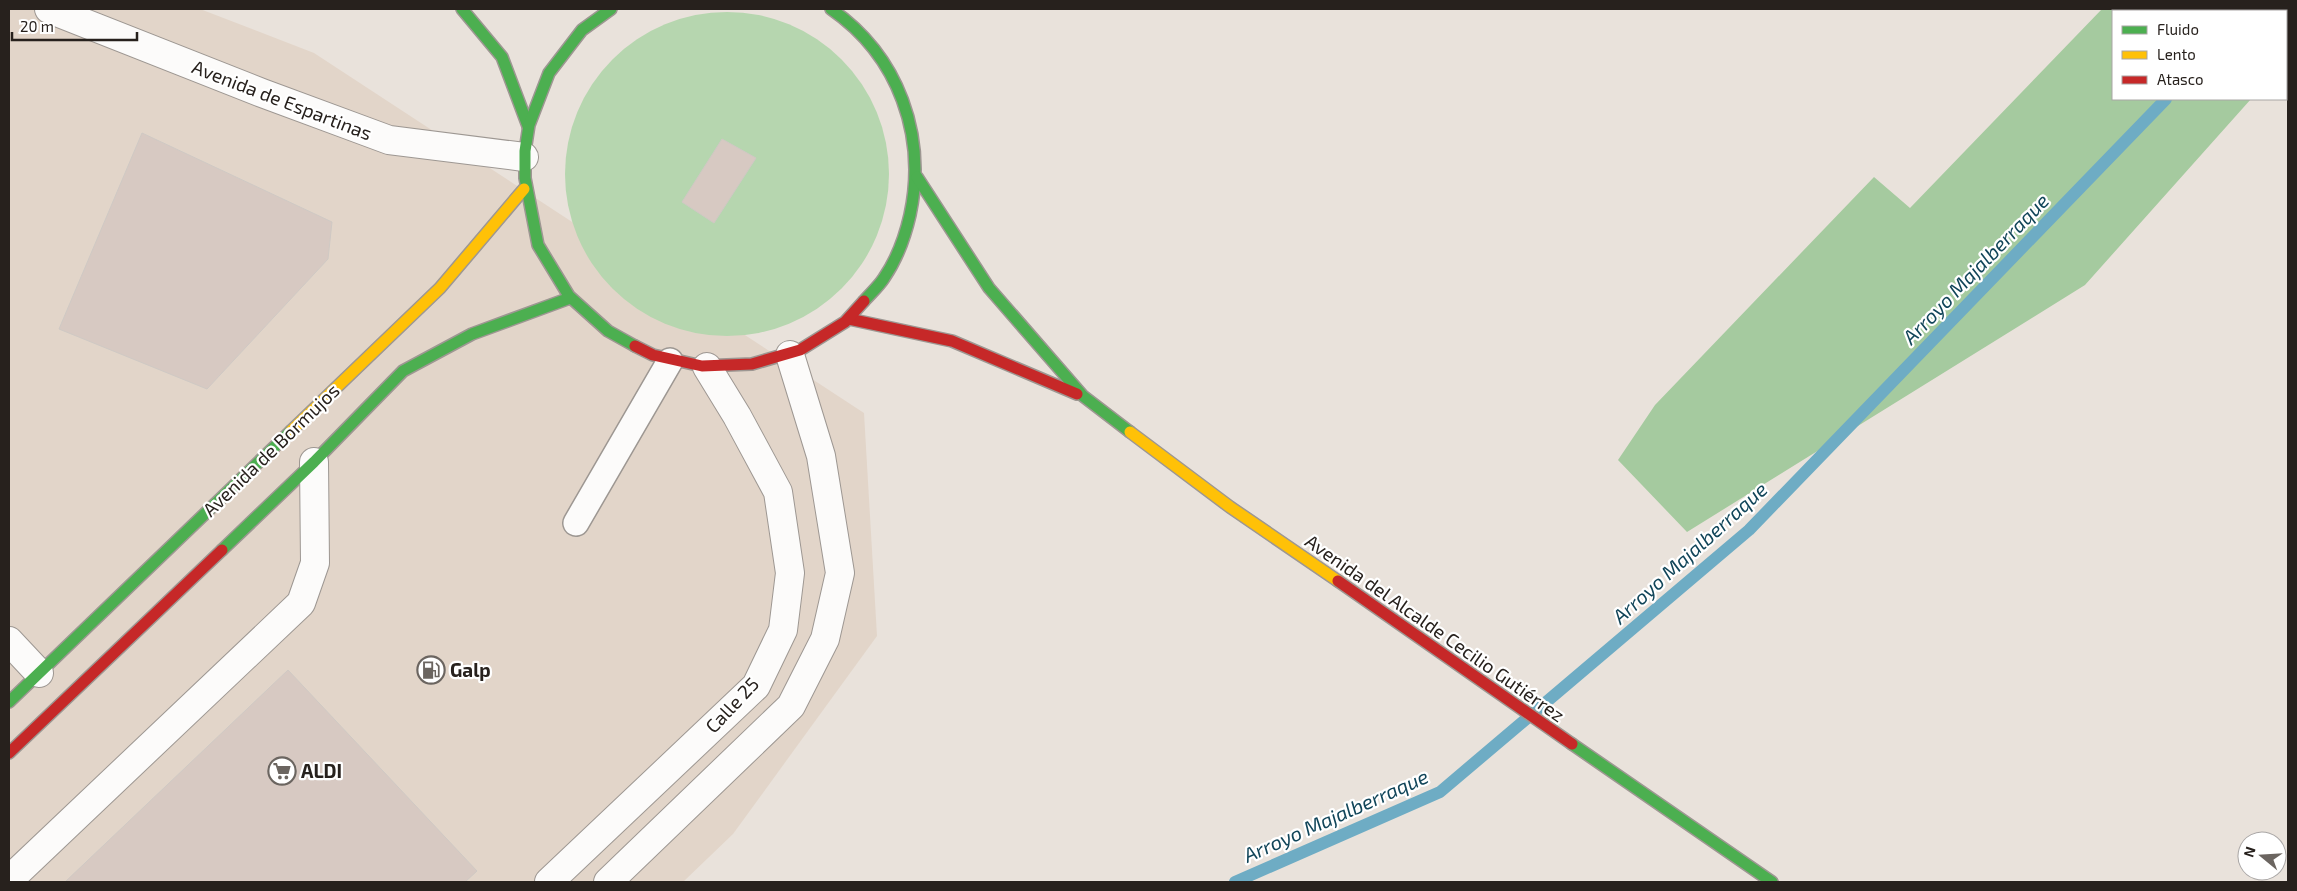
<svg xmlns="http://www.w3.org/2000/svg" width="2297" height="891" font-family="'Exo 2',sans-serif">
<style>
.built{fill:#e2d5c9}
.green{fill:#b6d6af}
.forest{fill:#a5ca9f}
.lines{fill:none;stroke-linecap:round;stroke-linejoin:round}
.stream{stroke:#6eacc4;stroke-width:12}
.building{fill:#d7c9c2;stroke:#cfc9c4}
.lane-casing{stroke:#9d9792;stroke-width:28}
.street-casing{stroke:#9d9792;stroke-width:30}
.fast-casing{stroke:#9d9792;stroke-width:14}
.slow-casing{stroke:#9d9792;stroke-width:14}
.jam-casing{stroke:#9d9792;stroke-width:14}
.lane{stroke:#fcfbfa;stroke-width:25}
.street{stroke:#fcfbfa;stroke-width:28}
.fast{stroke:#4caf50;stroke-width:11}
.slow{stroke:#ffc107;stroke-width:11}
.jam{stroke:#c62828;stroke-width:11}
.labels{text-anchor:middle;stroke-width:4.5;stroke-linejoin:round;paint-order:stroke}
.street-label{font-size:19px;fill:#27211d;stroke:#fff}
.poi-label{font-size:19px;font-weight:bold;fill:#27211d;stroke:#fff;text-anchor:start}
.water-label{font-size:20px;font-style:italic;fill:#114559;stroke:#fff}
</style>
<rect width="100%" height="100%" fill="#e9e2db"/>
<path class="built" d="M9,9H200L314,53L864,413L877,636L733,834L683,882H9Z"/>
<circle class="green" cx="727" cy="174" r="162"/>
<path class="forest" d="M2102,9H2288V81L2286,82V11H2113V99H2251L2085,285L1687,532L1618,460L1655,405L1874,177L1910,208Z"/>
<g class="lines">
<g class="stream">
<path d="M2286,17L2288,16"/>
<path d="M1235,882L1440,792L1749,530L2166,99"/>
</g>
</g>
<g class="building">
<path d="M142,133L332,222L328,259L207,389L59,329Z"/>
<path d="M722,139L756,158L714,223L682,202Z"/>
<path d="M288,670L477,871L465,882H65Z"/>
</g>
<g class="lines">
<g class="lane-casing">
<path id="lane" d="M576,523L670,361"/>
</g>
<g class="street-casing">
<g id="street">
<path d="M49,9L262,93L389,140L524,157"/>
<path d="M9,641L39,673"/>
<path d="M9,880L301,603L315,563L314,462"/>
<path d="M549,882L756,686L783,630L790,573L778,492L737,416L707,367"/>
<path d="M608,882L791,706L825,639L840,573L821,456L790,355"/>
</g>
</g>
<g class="fast-casing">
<g id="fast">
<path d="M462,9L502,57L528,126"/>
<path d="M611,9L582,30L549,73L529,125L525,151V178L538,245L569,296L608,331L635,346"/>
<path d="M831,9C899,56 927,136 910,215C905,237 897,259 884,278C879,286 871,293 864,301"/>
<path d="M917,177L989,288L1083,396L1130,432"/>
<path d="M222,550L314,462L403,371L472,334L570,298"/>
<path d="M9,702L291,431"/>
<path d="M1572,744L1772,882"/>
</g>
</g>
<g class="slow-casing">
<g id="slow">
<path d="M291,431L440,288L524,189"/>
<path d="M1130,432L1230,507L1338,581"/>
</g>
</g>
<g class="jam-casing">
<g id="jam">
<path d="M849,319L952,341L1077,394"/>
<path d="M635,346L653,355L702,366L752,364L800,350L845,322L864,301"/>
<path d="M1338,581L1572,744"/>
<path d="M9,753L222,550"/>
</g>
</g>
<use href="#lane" class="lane"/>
<use href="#street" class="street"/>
<use href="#fast" class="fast"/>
<use href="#slow" class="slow"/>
<use href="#jam" class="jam"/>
</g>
<defs>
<g id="fuel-ring" transform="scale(1.4375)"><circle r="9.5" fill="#fff" stroke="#6b6560" stroke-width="1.5"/><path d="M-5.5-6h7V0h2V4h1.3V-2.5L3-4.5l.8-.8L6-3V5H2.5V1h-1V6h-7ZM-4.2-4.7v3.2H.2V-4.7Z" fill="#6b6560"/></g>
<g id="supermarket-ring" transform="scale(1.4375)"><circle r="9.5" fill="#fff" stroke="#6b6560" stroke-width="1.5"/><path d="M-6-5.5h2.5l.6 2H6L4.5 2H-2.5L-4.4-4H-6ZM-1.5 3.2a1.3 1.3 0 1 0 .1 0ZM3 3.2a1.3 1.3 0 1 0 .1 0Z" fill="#6b6560"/></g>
</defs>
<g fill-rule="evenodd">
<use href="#fuel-ring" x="431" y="670"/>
<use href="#supermarket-ring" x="282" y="771"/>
</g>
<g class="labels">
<g class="street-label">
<text transform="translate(282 100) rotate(21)" y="7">Avenida de Espartinas</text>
<text transform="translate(271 450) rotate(-44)" y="7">Avenida de Bormujos</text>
<text transform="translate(1435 628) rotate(35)" y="7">Avenida del Alcalde Cecilio Gutiérrez</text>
<text transform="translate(732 705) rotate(-47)" y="7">Calle 25</text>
</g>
<g class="poi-label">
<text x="450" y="677">Galp</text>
<text x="301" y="778">ALDI</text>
</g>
<g class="water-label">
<text transform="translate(1976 269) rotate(-46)" y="7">Arroyo Majalberraque</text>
<text transform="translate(1690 553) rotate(-42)" y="7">Arroyo Majalberraque</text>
<text transform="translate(1336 816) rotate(-24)" y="7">Arroyo Majalberraque</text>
</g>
</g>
<rect width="2297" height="891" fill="none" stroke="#27211d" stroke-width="20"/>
<rect x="2112" y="10" width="175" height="90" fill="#ffffff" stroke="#a9a6a5"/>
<rect x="2122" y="26" width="25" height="8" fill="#4caf50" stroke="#a9a6a5"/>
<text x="2157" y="35" font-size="15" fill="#27211d">Fluido</text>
<rect x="2122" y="51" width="25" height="8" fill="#ffc107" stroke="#a9a6a5"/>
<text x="2157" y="60" font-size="15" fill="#27211d">Lento</text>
<rect x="2122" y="76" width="25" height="8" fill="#c62828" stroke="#a9a6a5"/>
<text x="2157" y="85" font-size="15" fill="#27211d">Atasco</text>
<g transform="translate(2262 856) rotate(288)"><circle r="24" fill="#ffffff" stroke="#a9a6a5"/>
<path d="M0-4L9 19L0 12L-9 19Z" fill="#6b6560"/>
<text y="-8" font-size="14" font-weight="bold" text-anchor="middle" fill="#27211d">N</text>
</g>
<path d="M12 32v8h125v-8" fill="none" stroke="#27211d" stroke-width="2.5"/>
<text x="20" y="32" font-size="15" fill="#27211d" stroke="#ffffff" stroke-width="4" paint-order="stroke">20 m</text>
</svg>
